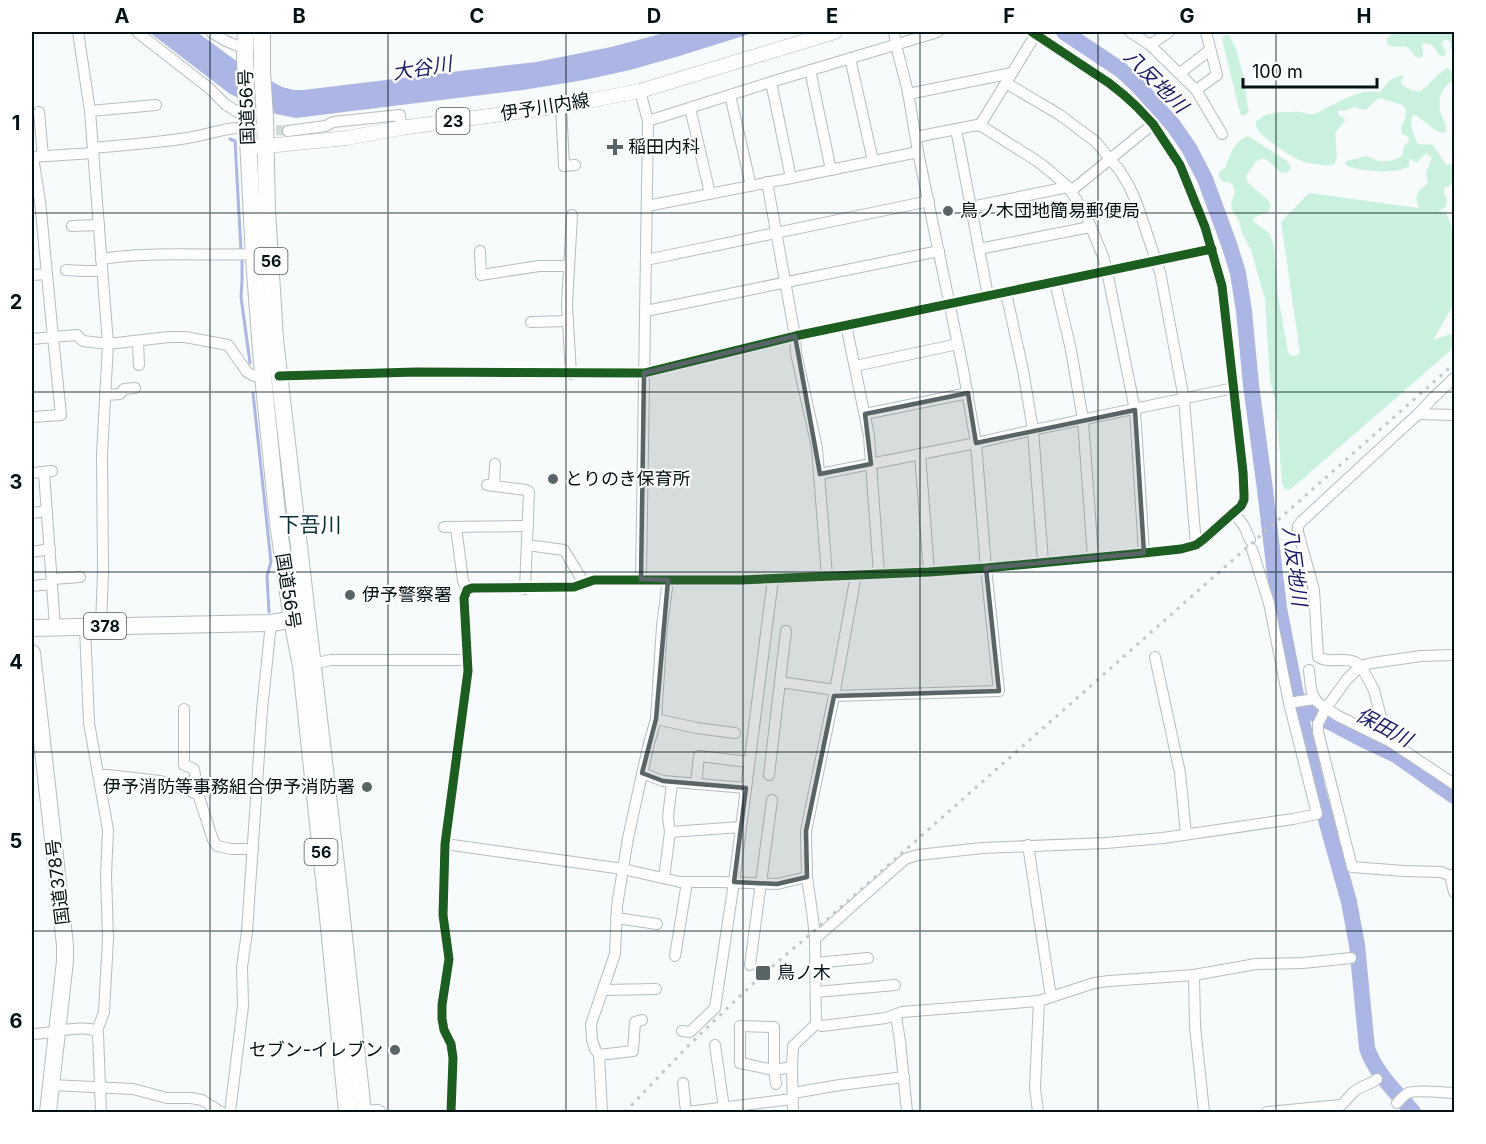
<svg xmlns="http://www.w3.org/2000/svg" width="1486" height="1144" font-family="Inter,'Noto Sans JP',sans-serif">
<style>
.green{fill:#caf1de}
.water{fill:#abb6e4}
.lines{fill:none;stroke-linecap:round;stroke-linejoin:round}
.stream{stroke:#abb6e4;stroke-width:3}
.river{stroke:#abb6e4;stroke-width:16}
.minor-tunnel{stroke:#d3d8da;stroke-width:10;stroke-dasharray:10 5;stroke-linecap:butt}
.minor-casing{stroke:#b4bec1;stroke-width:12}
.major-casing{stroke:#b4bec1;stroke-width:15}
.highway-casing{stroke:#b4bec1;stroke-width:18}
.minor{stroke:#fefeff;stroke-width:10}
.major{stroke:#fefeff;stroke-width:14}
.highway{stroke:#fefeff;stroke-width:16}
.rail{stroke:#c4c6c7;stroke-width:3;stroke-dasharray:3 6;stroke-linecap:butt}
.cycleway-casing{stroke:#fff;stroke-width:13}
.cycleway{stroke:#1b5e20;stroke-width:9}
.marked{fill:#596466;fill-opacity:0.2;stroke:#596466;stroke-width:4.5;stroke-linejoin:round}
.grid{fill:none;stroke:#041216;stroke-width:1.5;stroke-opacity:0.55}
.poi-dot{fill:#596466;stroke:#fff;stroke-width:2}
.labels{text-anchor:middle;stroke-width:4.5;stroke-linejoin:round;paint-order:stroke}
.shield{fill:#fff;stroke:#4f595c;stroke-width:1.5}
.shield-label{font-size:16px;font-weight:bold;fill:#041216}
.street-label{font-size:18px;fill:#041216;stroke:#fff}
.poi-label{font-size:18px;fill:#041216;stroke:#fff;text-anchor:start}
.water-label{font-size:20px;font-style:italic;fill:#1c1c69;stroke:#fff}
.quarter-label{font-size:21px;fill:#072f38;stroke:#fff}
.neatline{fill:none;stroke:#041216;stroke-width:2}
.grid-label{font-size:20px;text-anchor:middle;font-weight:bold;fill:#041216}
</style>
<rect width="100%" height="100%" fill="#f7fbfc"/>
<g class="green">
<path d="M1400,32L1406,34L1412,32H1454V49L1450,48L1451,43L1448,40H1445L1441,43L1446,53L1444,56C1436,56 1438,52 1435,48C1433,45 1428,44 1426,43L1422,44L1423,56L1420,58L1416,57C1404,42 1408,48 1390,46L1387,43V38L1390,35Z"/>
<path d="M1224,35H1229C1242,57 1244,86 1249,111L1244,116L1241,115L1239,109L1222,39Z"/>
<path d="M1447,68L1451,70L1453,80C1440,89 1436,102 1442,117C1445,122 1446,125 1446,132L1443,133C1435,132 1424,120 1416,115L1412,116C1409,124 1414,137 1418,144L1433,145L1446,165L1454,164V180L1449,186L1444,188V194L1447,199L1446,206L1439,211L1446,212L1454,233V304L1433,340L1454,333V345L1450,351L1291,489L1286,490L1282,484L1276,402L1270,380L1265,299L1251,250L1242,233L1239,221L1232,210L1231,203L1235,192L1233,185L1228,182H1223L1218,176L1220,171L1226,167C1229,155 1236,140 1248,136L1287,161L1291,168L1288,172L1281,173L1271,163L1263,158L1257,161L1246,175L1247,182L1267,199L1271,205L1268,212L1255,217L1253,221L1270,234L1274,246L1278,296L1288,352L1291,356H1295L1300,353L1281,222L1309,193L1419,208L1416,198L1419,191L1428,183L1426,173L1432,158L1427,154L1424,155L1417,162L1413,161L1412,159H1409V167C1390,174 1366,172 1347,166L1345,164L1346,161L1367,156L1379,161H1389L1396,159L1402,156L1404,146L1409,141C1409,135 1406,136 1402,134L1401,127L1405,120L1406,109L1402,105L1380,98C1374,101 1371,106 1365,110L1354,107L1343,111L1338,110V115L1344,118L1345,121L1335,133L1337,156L1334,165C1327,166 1309,164 1302,161C1291,157 1265,139 1259,131C1256,127 1256,126 1256,122C1265,112 1278,112 1291,112C1294,112 1297,111 1300,112C1306,113 1308,115 1314,114C1318,113 1322,110 1326,108C1342,101 1362,87 1379,93C1388,83 1390,77 1404,75V77L1401,80V84L1411,90L1419,92C1430,85 1436,74 1447,68Z"/>
</g>
<path class="water" d="M149,32H197L235,60L282,87L294,90H303L536,62L611,47L668,32H756L676,57L630,70L584,80L523,90L296,118L276,114L230,94Z"/>
<g class="lines">
<g class="stream">
<path d="M230,139L235,141L241,251"/>
<path d="M242,257V281L241,297L250,363"/>
<path d="M253,393L271,562L267,576L269,612"/>
</g>
<g class="river">
<path d="M1064,32L1121,70L1139,87L1173,125L1189,148L1205,179L1229,244L1238,273L1244,311L1251,385L1265,489L1279,608L1296,695L1318,791L1349,902L1357,945L1367,1048C1375,1073 1397,1093 1413,1112"/>
<path d="M1298,698L1305,709L1362,739L1396,755L1454,796"/>
</g>
<path class="minor-tunnel" d="M261,129L288,131"/>
<g class="minor-casing">
<g id="minor">
<path d="M78,32L90,111L108,344L102,455L103,571L101,626"/>
<path d="M137,32L209,88L225,104L250,120"/>
<path d="M211,32L226,41L245,49"/>
<path d="M1130,32L1150,45L1196,90L1222,134"/>
<path d="M1150,45L1169,32"/>
<path d="M850,58L873,161"/>
<path d="M810,70L831,170"/>
<path d="M1180,73L1210,50"/>
<path d="M771,82L791,178"/>
<path d="M1006,83L1060,115L1096,142L1120,171L1129,186L1137,204L1160,272L1184,399L1196,545"/>
<path d="M1196,90L1217,75L1206,32"/>
<path d="M640,91L648,121L641,579"/>
<path d="M908,94L1012,73"/>
<path d="M730,95L751,186"/>
<path d="M561,106L564,166L575,165"/>
<path d="M690,108L710,194"/>
<path d="M90,111L156,105"/>
<path d="M39,112L43,156"/>
<path d="M648,121L771,82L938,32"/>
<path d="M980,125L1036,34"/>
<path d="M956,129L988,296"/>
<path d="M288,131L326,126L333,122L400,115L401,128"/>
<path d="M916,137L977,125L983,127L1037,161L1051,172L1068,187L1085,213L1103,256L1107,271L1135,410L1144,553"/>
<path d="M93,148C124,145 156,143 187,138C204,136 220,129 237,128"/>
<path d="M32,157L93,153"/>
<path d="M767,182L795,336L796,353L817,448L827,576"/>
<path d="M1071,191L1153,124"/>
<path d="M647,206L791,178L918,152"/>
<path d="M971,207L1068,187"/>
<path d="M72,226L99,225"/>
<path d="M979,249L1090,227"/>
<path d="M480,251L481,275L539,266H569"/>
<path d="M101,259C151,251 203,256 254,254"/>
<path d="M646,260L929,201"/>
<path d="M66,270L83,271H102"/>
<path d="M32,275L47,274"/>
<path d="M1055,282L1071,350L1083,420L1093,557"/>
<path d="M1006,293L1023,370L1033,430L1043,562"/>
<path d="M646,311L939,251"/>
<path d="M531,322L568,321"/>
<path d="M846,325L869,436L879,574"/>
<path d="M32,339L53,337L40,201L33,157"/>
<path d="M138,341L139,365"/>
<path d="M855,366L958,344"/>
<path d="M571,374L567,305L572,215"/>
<path d="M279,376L416,372L644,373L795,336L1212,249"/>
<path d="M105,395L120,394L124,389L135,388"/>
<path d="M865,414L968,393"/>
<path d="M1418,414L1454,415"/>
<path d="M32,417L61,415L53,337L77,335L83,341L108,344L169,337H185L228,345L247,372L254,376H263"/>
<path d="M920,454L929,572"/>
<path d="M44,472L55,627"/>
<path d="M32,473L52,471"/>
<path d="M820,474L976,443L1033,430L1234,388"/>
<path d="M487,485L526,490L529,492L525,589"/>
<path d="M494,485L495,464"/>
<path d="M32,513L47,511"/>
<path d="M1234,513L1244,526L1250,540"/>
<path d="M444,527L528,526"/>
<path d="M456,527L463,581L467,590"/>
<path d="M527,545L564,550L584,583"/>
<path d="M32,552L50,549"/>
<path d="M52,579L80,577"/>
<path d="M32,586L52,584"/>
<path d="M85,627L89,723L108,830L106,875L108,939L104,1012L97,1031"/>
<path d="M1454,655L1421,656L1372,663L1361,666L1374,690L1385,733L1391,742L1454,784"/>
<path d="M1155,657L1180,773L1186,834"/>
<path d="M307,665L331,660H468"/>
<path d="M1309,670C1311,686 1309,700 1326,708L1318,724V732L1352,867L1404,871L1441,872L1453,877"/>
<path d="M780,682L835,690"/>
<path d="M834,696L999,691L986,568L976,443L963,369L918,152L908,92L896,45L894,32"/>
<path d="M1289,703L1314,699"/>
<path d="M184,709V765L194,769L198,794"/>
<path d="M656,719L697,728L735,733"/>
<path d="M1391,742L1338,716L1326,708L1348,678L1361,666C1347,654 1332,665 1318,657L1314,590L1298,532V526L1301,522L1418,414L1434,397L1454,378"/>
<path d="M642,773L663,781L746,788"/>
<path d="M99,775H108L160,781L198,794L213,840L217,846L231,849H253"/>
<path d="M769,775L786,631"/>
<path d="M696,784L699,756L749,762"/>
<path d="M670,832L741,827"/>
<path d="M445,844L623,869L680,882H719L777,884L807,877"/>
<path d="M1028,845L1051,997"/>
<path d="M1454,874L1451,880L1454,892"/>
<path d="M664,878L670,832L668,817L672,783"/>
<path d="M616,918L657,924"/>
<path d="M815,939L905,859L918,855L982,848L1106,843L1163,838L1293,819L1317,814L1289,703L1269,603L1252,549"/>
<path d="M675,956L687,882"/>
<path d="M815,963L868,958"/>
<path d="M750,965L772,800"/>
<path d="M1194,975L1195,1026L1204,1112"/>
<path d="M603,990L656,989"/>
<path d="M816,992L895,985"/>
<path d="M896,1016L900,1041L907,1112"/>
<path d="M816,1024L822,1026L886,1018L902,1012L1039,1001L1094,983L1109,981L1194,975L1256,964L1303,963L1351,958"/>
<path d="M682,1031L690,1032L715,1008L734,882L773,579"/>
<path d="M32,1034C51,1034 71,1026 90,1029C95,1030 95,1031 98,1034L101,1112"/>
<path d="M715,1045L724,1108"/>
<path d="M599,1055L633,1051L635,1022L642,1020"/>
<path d="M683,1083L686,1112"/>
<path d="M776,1084L774,1070V1027L740,1026V1063L774,1070L792,1067"/>
<path d="M52,1085L133,1089L167,1098H191L202,1100L221,1112"/>
<path d="M793,1093L840,1085L904,1077"/>
<path d="M1397,1103C1400,1100 1404,1095 1408,1093C1418,1089 1443,1093 1454,1093"/>
<path d="M359,1111L378,1110L381,1112"/>
<path d="M230,1112L243,1006L242,967L247,932L262,710L271,623"/>
<path d="M451,1112L453,1058L451,1044L444,1030L442,1019V1005L449,959L443,915L445,844L468,671L464,598L467,590L472,588L574,587L594,580H741L929,572L986,568L1144,553L1181,549L1196,545L1204,539L1241,506L1244,500V494L1243,472L1222,286L1205,227L1180,165L1153,124L1137,107L1124,95L1109,83L1032,32"/>
<path d="M602,1112L599,1055L595,1049L592,1040L591,1024L615,954L617,906L628,838L648,747L656,719L662,626L668,580"/>
<path d="M687,1112L792,1099"/>
<path d="M793,1112L792,1067L793,1046L816,1024L815,939L813,919L807,877L806,831L834,696L856,575"/>
<path d="M1038,1112L1035,1088L1039,1001"/>
<path d="M1267,1112L1341,1105C1347,1101 1349,1095 1355,1091C1362,1085 1370,1085 1377,1079"/>
</g>
</g>
<g class="major-casing">
<path id="major" d="M257,147L347,138L401,128L561,106L640,91L835,32"/>
</g>
<g class="highway-casing">
<g id="highway">
<path d="M246,32L245,55L247,119L254,258L263,376L278,523L292,620L301,666L327,907L347,1112"/>
<path d="M262,32V71L265,118L267,210L275,339L339,891L363,1112"/>
<path d="M32,628L271,623L303,618"/>
<path d="M32,653L65,945V961L48,1112"/>
</g>
</g>
<use href="#minor" class="minor"/>
<use href="#major" class="major"/>
<use href="#highway" class="highway"/>
<path class="rail" d="M625,1112L691,1043L761,976L814,931L1454,364"/>
<g class="cycleway-casing">
<g id="cycleway">
<path d="M279,376L416,372L644,373L795,336L1212,249"/>
<path d="M451,1112L453,1058L451,1044L444,1030L442,1019V1005L449,959L443,915L445,844L468,671L464,598L467,590L472,588L574,587L594,580H741L929,572L986,568L1144,553L1181,549L1196,545L1204,539L1241,506L1244,500V494L1243,472L1222,286L1205,227L1180,165L1153,124L1137,107L1124,95L1109,83L1032,32"/>
</g>
</g>
<use href="#cycleway" class="cycleway"/>
</g>
<path class="marked" d="M795,336L820,474L871,464L865,414L968,393L976,443L1135,410L1144,553L986,568L999,691L834,696L806,831L807,877L777,884L734,882L746,788L663,781L642,773L656,719L668,580L641,579L644,373Z"/>
<path class="grid" d="M210,32V1112M388,32V1112M566,32V1112M743,32V1112M920,32V1112M1098,32V1112M1276,32V1112M32,213H1454M32,392H1454M32,572H1454M32,752H1454M32,931H1454"/>
<g class="poi-dot">
<path d="M612 138h6v6h6v6h-6v6h-6v-6h-6v-6h6z"/>
<circle cx="948" cy="211" r="6"/>
<circle cx="553" cy="479" r="6"/>
<circle cx="350" cy="595" r="6"/>
<circle cx="367" cy="787" r="6"/>
<rect x="755" y="965" width="16" height="16" rx="3"/>
<circle cx="395" cy="1050" r="6"/>
</g>
<g class="labels">
<g class="shield">
<rect x="436.5" y="108" width="33" height="26" rx="4.5"/>
<rect x="254.5" y="248" width="33" height="26" rx="4.5"/>
<rect x="84" y="613" width="42" height="26" rx="4.5"/>
<rect x="304.5" y="839" width="33" height="26" rx="4.5"/>
</g>
<g class="shield-label">
<text x="453" y="127">23</text>
<text x="271" y="267">56</text>
<text x="105" y="632">378</text>
<text x="321" y="858">56</text>
</g>
<g class="street-label">
<text transform="translate(247 107) rotate(-92)" y="6">国道56号</text>
<text transform="translate(545 107) rotate(-9)" y="6">伊予川内線</text>
<text transform="translate(288 591) rotate(81)" y="6">国道56号</text>
<text transform="translate(58 882) rotate(-97)" y="6">国道378号</text>
</g>
<g class="poi-label">
<text x="628" y="153">稲田内科</text>
<text x="960" y="217">鳥ノ木団地簡易郵便局</text>
<text x="565" y="485">とりのき保育所</text>
<text x="362" y="601">伊予警察署</text>
<text x="355" y="793" text-anchor="end">伊予消防等事務組合伊予消防署</text>
<text x="777" y="979">鳥ノ木</text>
<text x="383" y="1056" text-anchor="end">セブン-イレブン</text>
</g>
<g class="water-label">
<text transform="translate(422 68) rotate(-9)" y="7">大谷川</text>
<text transform="translate(1156 81) rotate(45)" y="7">八反地川</text>
<text transform="translate(1295 566) rotate(83)" y="7">八反地川</text>
<text transform="translate(1384 727) rotate(28)" y="7">保田川</text>
</g>
<g class="quarter-label">
<text x="310" y="532">下吾川</text>
</g>
</g>
<rect width="1486" height="1144" fill="none" stroke="#ffffff" stroke-width="66"/>
<path d="M1243 78v9h134v-9" fill="none" stroke="#041216" stroke-width="3"/>
<text x="1252" y="78" font-size="18" fill="#041216" stroke="#ffffff" stroke-width="4.5" paint-order="stroke">100 m</text>
<rect x="33" y="33" width="1420" height="1078" class="neatline"/>
<g class="grid-label">
<text x="122" y="23">A</text>
<text x="299" y="23">B</text>
<text x="477" y="23">C</text>
<text x="654" y="23">D</text>
<text x="832" y="23">E</text>
<text x="1009" y="23">F</text>
<text x="1187" y="23">G</text>
<text x="1364" y="23">H</text>
<text x="16" y="130">1</text>
<text x="16" y="309">2</text>
<text x="16" y="489">3</text>
<text x="16" y="669">4</text>
<text x="16" y="848">5</text>
<text x="16" y="1028">6</text>
</g>
</svg>
